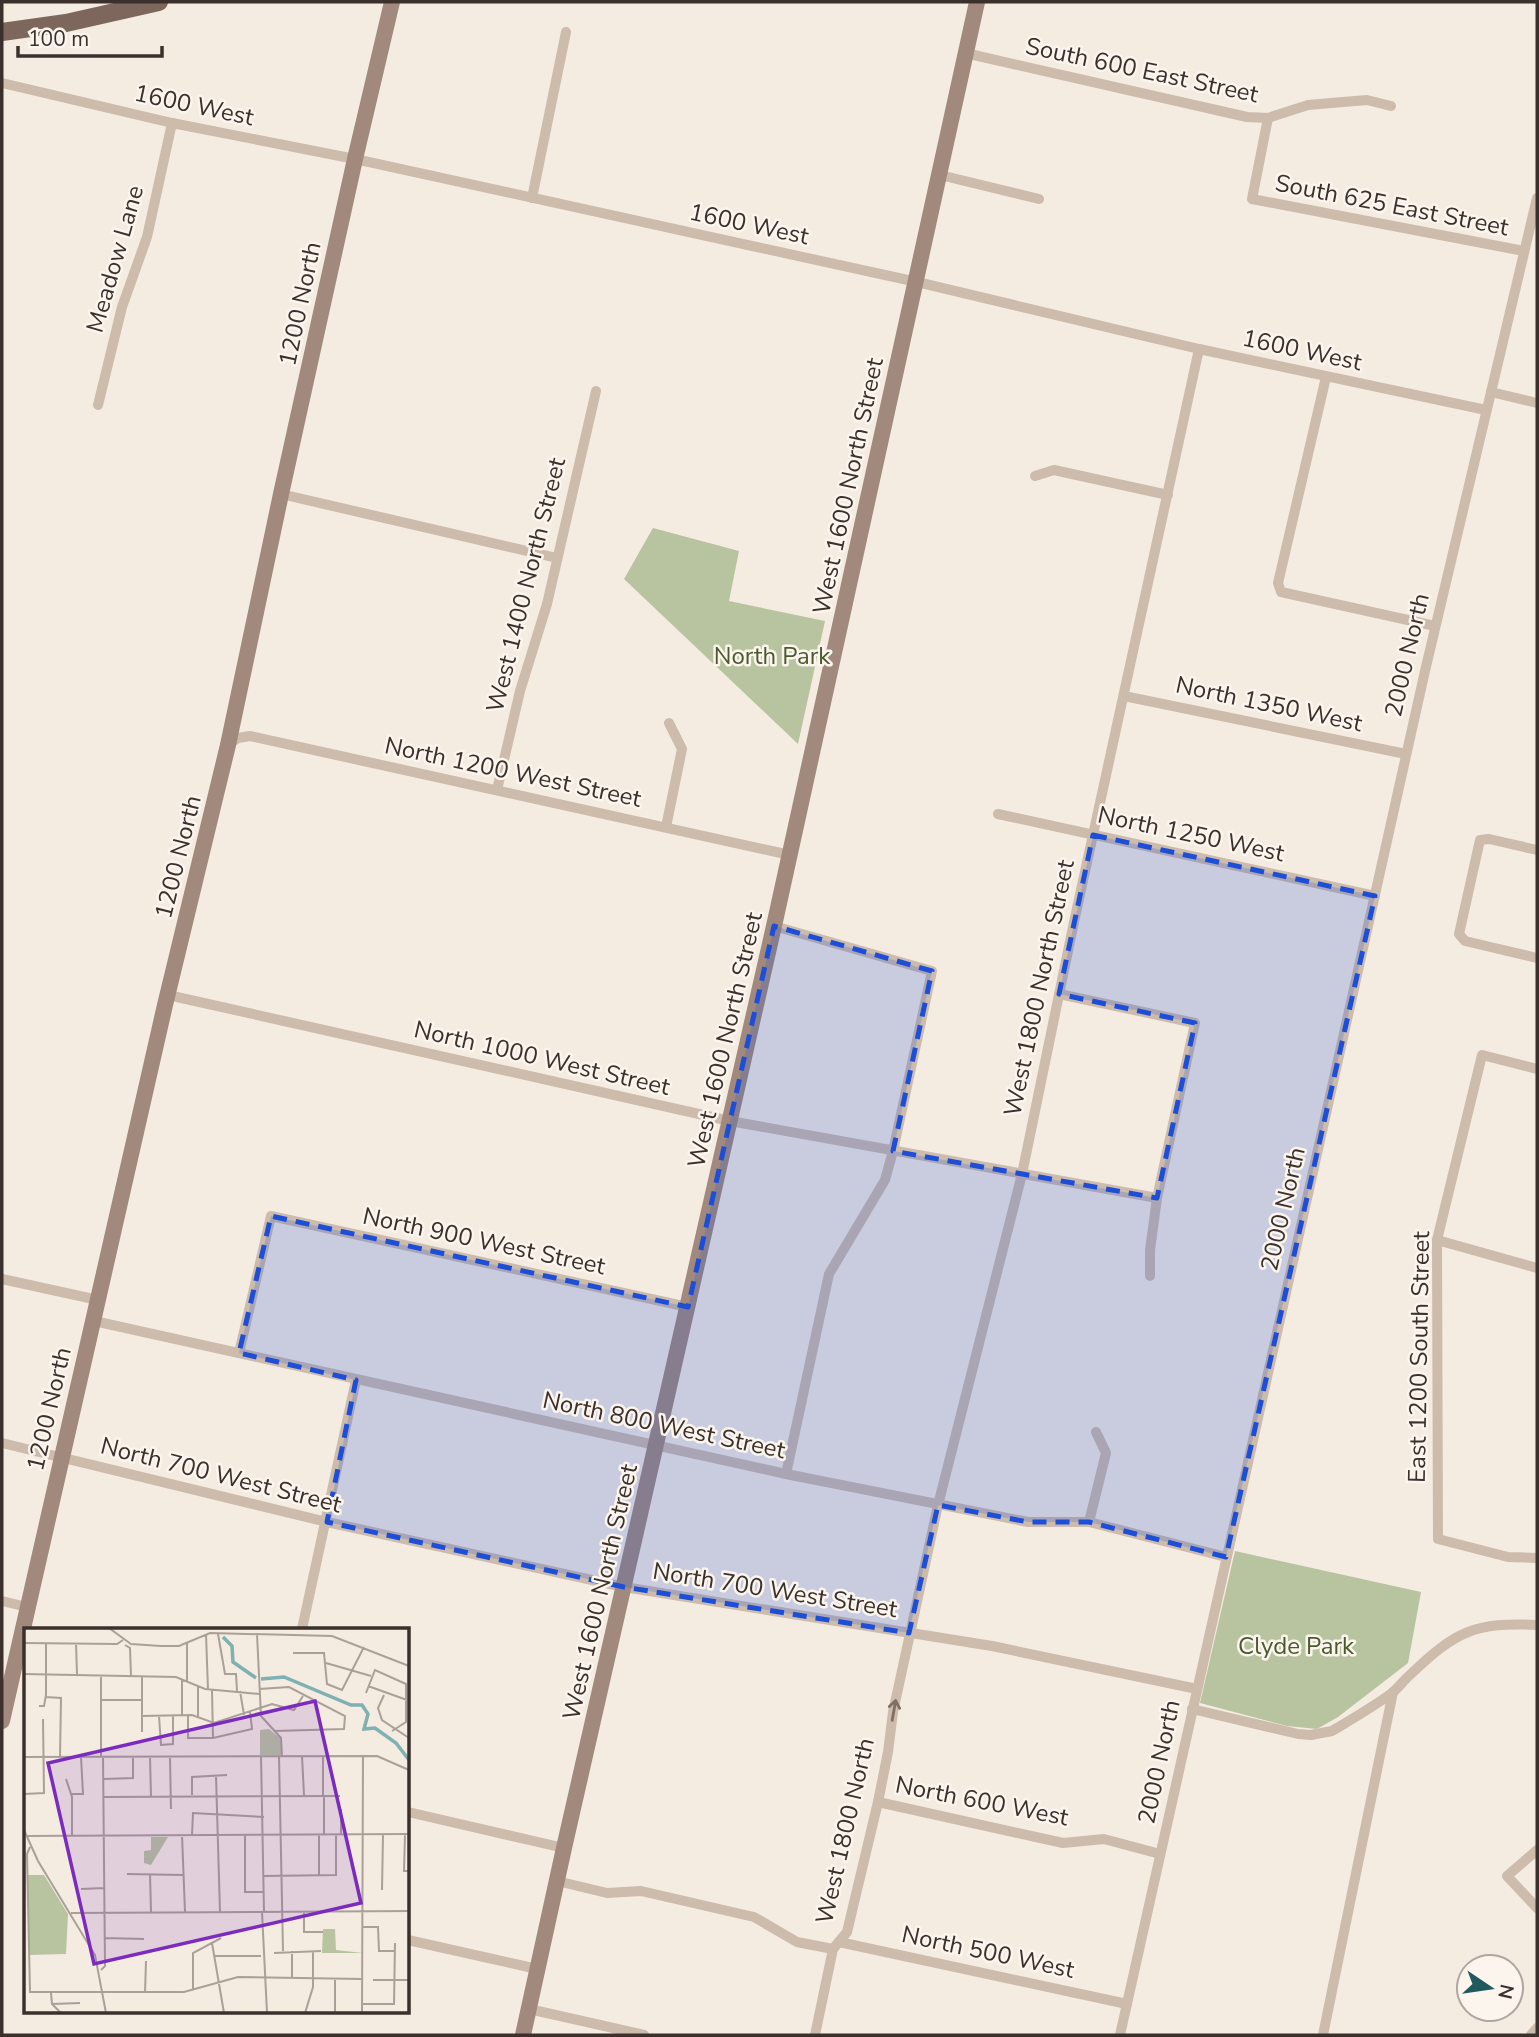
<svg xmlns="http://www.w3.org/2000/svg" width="1539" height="2037" font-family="'Nunito Sans',sans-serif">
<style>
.green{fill:#b8c4a0}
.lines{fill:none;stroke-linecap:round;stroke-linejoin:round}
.street{stroke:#cdbbac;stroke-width:10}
.secondary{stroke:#a18a7d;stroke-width:16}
.primary{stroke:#7d675c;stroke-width:18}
.oneway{stroke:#7d6f65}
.marked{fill:#1d4ed8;fill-opacity:0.2;stroke:#1d4ed8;stroke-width:5;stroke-dasharray:14 9;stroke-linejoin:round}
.labels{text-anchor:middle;stroke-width:5;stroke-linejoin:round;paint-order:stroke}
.street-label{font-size:24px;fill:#3b302b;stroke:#fbf5ee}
.park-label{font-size:24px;fill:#4a5a2e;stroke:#fbf5ee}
.inset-river{fill:none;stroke:#7fb0b2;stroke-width:3.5}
.inset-road{fill:none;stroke:#aaa098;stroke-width:2}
.view{fill:#7b2cbf;fill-opacity:0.15;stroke:#7b2cbf;stroke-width:3.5}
.inset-edge{fill:none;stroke:#3b302b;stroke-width:3.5}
</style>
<rect width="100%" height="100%" fill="#f4ebe1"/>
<g class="green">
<path d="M653,528L739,551L729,601L825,621L798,744L624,579Z"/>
<path d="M1235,1551L1421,1592L1408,1663L1338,1717L1317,1729L1287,1726L1200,1703Z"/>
</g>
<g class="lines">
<g class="street">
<path d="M965,53L1247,117L1268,118L1308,105L1367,100L1391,106"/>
<path d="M2,83L172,123L355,159L917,282L1199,349L1486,410"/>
<path d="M1268,118L1252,199L1524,251"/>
<path d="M940,175L1039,199"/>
<path d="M532,198L566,32"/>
<path d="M1326,377L1278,583L1281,592L1435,626"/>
<path d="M1491,392L1537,403"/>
<path d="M98,405L122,307L147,237L172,123"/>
<path d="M1035,476L1054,470L1168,495"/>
<path d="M281,494L557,558"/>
<path d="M1124,696L1406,754"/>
<path d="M228,745L238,738L250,736L790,855"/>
<path d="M497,790L520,691L547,604L596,391"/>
<path d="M998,814L1375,896"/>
<path d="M666,827L682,749L669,723"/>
<path d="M1537,850L1489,839L1480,840L1459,934L1465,941L1537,958"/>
<path d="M774,926L932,971L893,1151L885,1180L829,1274L786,1474"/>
<path d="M1059,994L1195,1023L1157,1198L1150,1250V1276"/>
<path d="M168,995L730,1121L1157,1198"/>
<path d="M1537,1069L1482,1055L1437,1240L1438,1539L1508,1557L1537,1558"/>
<path d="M1437,1240L1537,1268"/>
<path d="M2,1279L98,1300"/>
<path d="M94,1321L786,1474L1028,1522H1089L1226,1557"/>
<path d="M239,1353L271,1216L688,1307"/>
<path d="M2,1443L327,1522L624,1587L992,1646L1197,1689"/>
<path d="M1089,1522L1106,1453L1096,1432"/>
<path d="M2,1601L27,1607"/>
<path d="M302,1629L356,1380"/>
<path d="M1192,1709L1298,1734L1311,1735L1332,1731C1352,1719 1373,1707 1392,1693C1399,1687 1404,1680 1411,1674C1456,1631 1475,1622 1537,1625"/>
<path d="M878,1802L1063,1843L1104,1839L1160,1854"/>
<path d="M408,1812L564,1848"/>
<path d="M1537,1850L1507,1876L1537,1908"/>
<path d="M557,1881L607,1893L641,1891L754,1917L797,1942L833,1949"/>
<path d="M408,1940L537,1969"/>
<path d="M839,1942L1127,2004"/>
<path d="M529,2009L644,2035"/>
<path d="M815,2035L833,1949L847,1932L878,1802L888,1752L893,1712L938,1505L1022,1174L1074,922L1199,349"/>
<path d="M1120,2035L1425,671L1537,198"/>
<path d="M1323,2035L1393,1692"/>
<path d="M1531,2035L1537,2028"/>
</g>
<g class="secondary">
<path d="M2,1721L165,1005L228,745L281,494L355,159L392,2"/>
<path d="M523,2035L564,1848L774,926L977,2"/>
</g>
<path class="primary" d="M2,32L66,23L159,2"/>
</g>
<defs><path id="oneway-shaft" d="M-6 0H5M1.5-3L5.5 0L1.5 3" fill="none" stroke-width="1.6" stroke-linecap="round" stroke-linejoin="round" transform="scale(1.75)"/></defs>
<use class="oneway" href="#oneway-shaft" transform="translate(894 1710) rotate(-80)"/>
<path class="marked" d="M1093,835L1375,896L1226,1557L1089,1522H1028L938,1505L909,1633L624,1587L327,1522L356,1380L239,1353L271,1216L688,1307L774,926L932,971L893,1151L1157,1198L1195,1023L1059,994Z"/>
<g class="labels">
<g class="street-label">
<text transform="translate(1142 70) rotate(12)" y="8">South 600 East Street</text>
<text transform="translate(194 105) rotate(12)" y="8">1600 West</text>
<text transform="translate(1392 205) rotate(11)" y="8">South 625 East Street</text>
<text transform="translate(749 224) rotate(12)" y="8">1600 West</text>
<text transform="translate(115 259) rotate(-74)" y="8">Meadow Lane</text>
<text transform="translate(300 304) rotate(-78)" y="8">1200 North</text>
<text transform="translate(1302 350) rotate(12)" y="8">1600 West</text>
<text transform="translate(848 486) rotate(-78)" y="8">West 1600 North Street</text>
<text transform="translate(526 585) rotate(-76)" y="8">West 1400 North Street</text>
<text transform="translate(1407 655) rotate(-77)" y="8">2000 North</text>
<text transform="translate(1269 704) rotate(12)" y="8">North 1350 West</text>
<text transform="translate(513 772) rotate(12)" y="8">North 1200 West Street</text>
<text transform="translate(1191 834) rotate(12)" y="8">North 1250 West</text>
<text transform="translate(178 857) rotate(-76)" y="8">1200 North</text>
<text transform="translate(1039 988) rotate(-78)" y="8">West 1800 North Street</text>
<text transform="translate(725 1040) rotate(-77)" y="8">West 1600 North Street</text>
<text transform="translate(542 1058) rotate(13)" y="8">North 1000 West Street</text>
<text transform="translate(1283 1209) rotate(-77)" y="8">2000 North</text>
<text transform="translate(484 1241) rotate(12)" y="8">North 900 West Street</text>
<text transform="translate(1419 1357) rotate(-89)" y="8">East 1200 South Street</text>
<text transform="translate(49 1409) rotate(-77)" y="8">1200 North</text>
<text transform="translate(664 1425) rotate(12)" y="8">North 800 West Street</text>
<text transform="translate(221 1475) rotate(14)" y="8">North 700 West Street</text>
<text transform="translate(775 1590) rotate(9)" y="8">North 700 West Street</text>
<text transform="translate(600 1592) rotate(-77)" y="8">West 1600 North Street</text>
<text transform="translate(1159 1762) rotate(-78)" y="8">2000 North</text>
<text transform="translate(982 1801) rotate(11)" y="8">North 600 West</text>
<text transform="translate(845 1831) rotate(-77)" y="8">West 1800 North</text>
<text transform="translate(988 1952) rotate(12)" y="8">North 500 West</text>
</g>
<g class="park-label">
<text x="772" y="664">North Park</text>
<text x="1296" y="1654">Clyde Park</text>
</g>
</g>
<g transform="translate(24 1628)">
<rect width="385" height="385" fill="#f4ebe1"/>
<path d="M245,101L257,111V127H236V102ZM127,209H144L127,237L120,235V223L127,222ZM4,247H20L44,286L42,326L5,327ZM299,301H311L312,322L339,325H298Z" fill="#b8c4a0"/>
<path class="inset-river" d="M199,9L208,18L209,34L232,50M237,51L260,49L327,77H338L344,86L340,101L351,100L372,115L385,132"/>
<path class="inset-road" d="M85,0L107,16L137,18H155L186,5L308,8L385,38M182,6L184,62M194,6L201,46H212L213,63M233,6L237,88L257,110L258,128M0,15L93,16L99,12M52,15L53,47M101,17L106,20L107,48M269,25H300L303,56L318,62L340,19M302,35L347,48M0,46L152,49L181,61L235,66M77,48V129M118,49V104M158,52V88M163,54V15M344,58L383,72M235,61L265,59L321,88L320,101L250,103M188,62L189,110M216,63L220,87M342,65L351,42L382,56V94L368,103M360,67L354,80L358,92L385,110M22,69L37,70L36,129M76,72H118M15,78H20L22,67V15M164,87V110H189L228,101L226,84M117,88L168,87L190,95L248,76L270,82L279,68M135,88L137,117L149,116V88M174,90V58M237,128L240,284M255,128L259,323M278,128L280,167M299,128V168M0,129L353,128L385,142M126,129L127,168M146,129L147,181M192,148L196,284M42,151L48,169V208M80,151L109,150V129M0,166L20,165L19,91M47,166H59L57,129M168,167V149L203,147M80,169L316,168M317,181V206M0,202L14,233L71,327L82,385M295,206V247M300,206V168M381,206L380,243H385M158,207L161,284M168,207L169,185L240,189M221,207V264H240M2,208L385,206M6,219L3,226L6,364H160L214,349L338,351M103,246L159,247M126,246L127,284M240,248L312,247V206M57,261L80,260M358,262L359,206M238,284L243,385M280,284V304H299M47,285L385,283M339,299H354L355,323H370M81,310L120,311M188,315L200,385M268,323V351M250,325L297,323M190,328H237M77,342L81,338L79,129M349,352H385M169,363V325L197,310M27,365L28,376L37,385M121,365L122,333M28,376L56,375M338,376H370L371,315M281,385L289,359V323M311,385V351M338,385L339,128"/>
<path class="view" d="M291,73L337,275L70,336L24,135Z"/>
<rect width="385" height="385" class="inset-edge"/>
</g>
<rect width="1539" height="2037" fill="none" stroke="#3b302b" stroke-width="7"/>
<g transform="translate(1490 1988) rotate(103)"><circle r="33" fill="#fbf5ee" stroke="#aea6a0" stroke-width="2"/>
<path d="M0-5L12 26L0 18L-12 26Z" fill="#1f5a5e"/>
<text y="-10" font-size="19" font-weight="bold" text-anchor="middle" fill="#3b302b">N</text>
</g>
<path d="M18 46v10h144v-10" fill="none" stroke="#3b302b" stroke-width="3.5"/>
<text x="28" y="46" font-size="21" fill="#3b302b" stroke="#fbf5ee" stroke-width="5" paint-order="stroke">100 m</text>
</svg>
